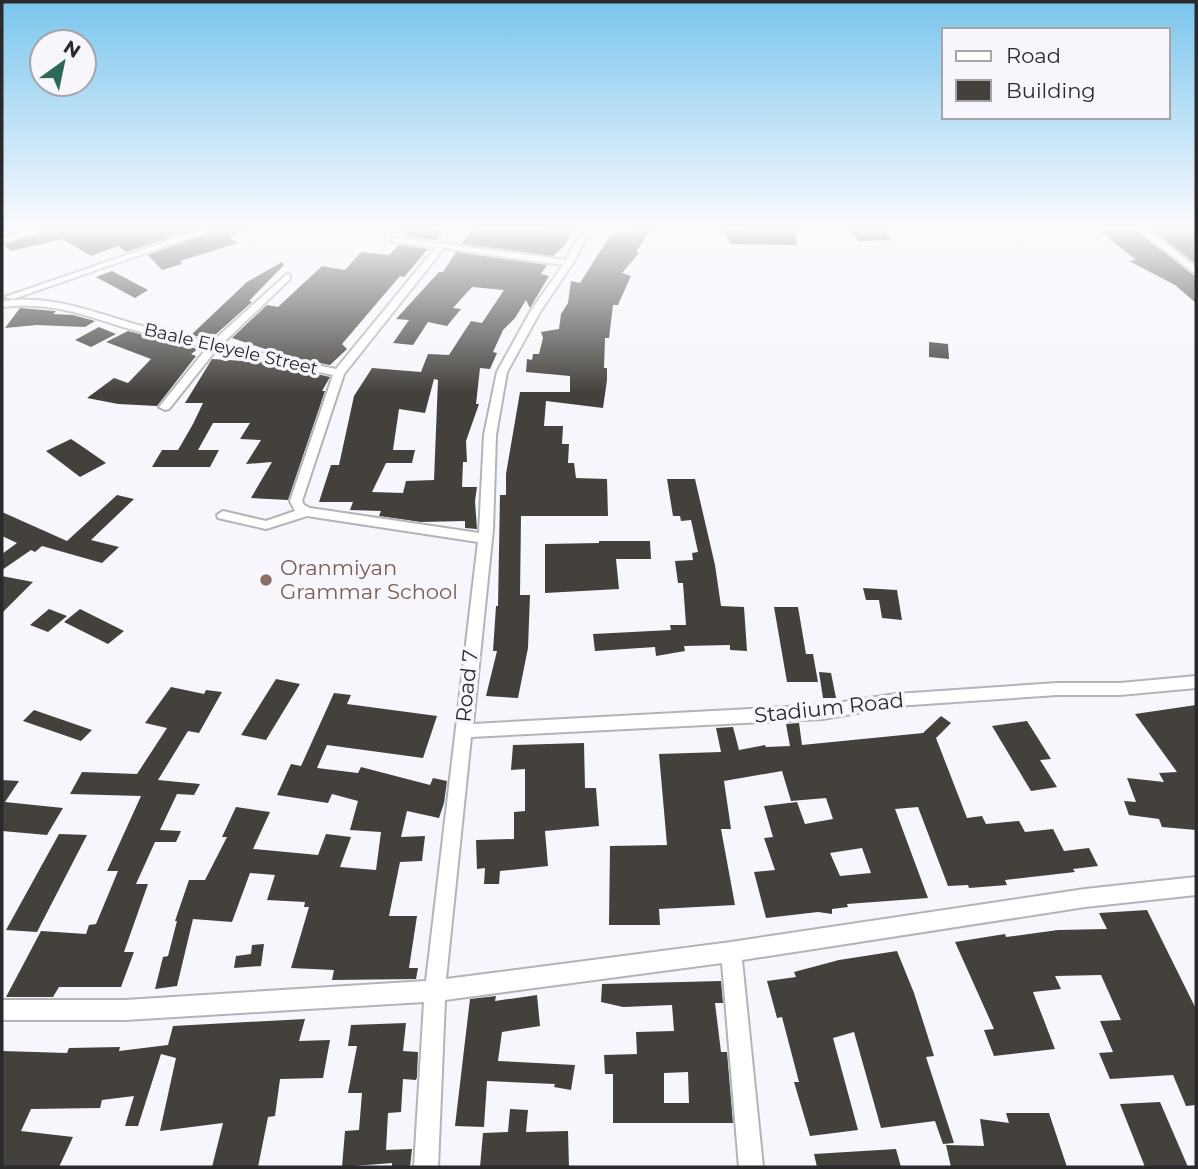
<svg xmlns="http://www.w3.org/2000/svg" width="1198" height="1169" font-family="Montserrat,sans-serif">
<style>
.building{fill:#44413d;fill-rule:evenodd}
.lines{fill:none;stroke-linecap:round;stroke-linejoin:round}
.minor-casing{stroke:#b3b4b9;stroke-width:4}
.minor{fill:#fff;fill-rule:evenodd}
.education-dot{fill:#8d6e63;stroke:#f6f6fc;stroke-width:2.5}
.labels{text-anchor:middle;stroke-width:7;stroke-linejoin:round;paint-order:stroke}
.far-street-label{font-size:18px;fill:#2a2a2c;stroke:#f6f6fc}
.education-label{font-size:21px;fill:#785e54;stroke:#f6f6fc;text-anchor:start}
.street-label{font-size:21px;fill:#2a2a2c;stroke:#f6f6fc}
</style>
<rect width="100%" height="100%" fill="#f6f6fc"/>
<g class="building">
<path d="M50,229H194L126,252L118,246L91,256L62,239L11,251L4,245Z"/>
<path d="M217,229H247L229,237L238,243L180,261L182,264L162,270L148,255Z"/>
<path d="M406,229H427L444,232L436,240L405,236Z"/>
<path d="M472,229L483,231L573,229L565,245L553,256L462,244Z"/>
<path d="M633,229H651L636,252L639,253L622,273L631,276L618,305H613L609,338H605L604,368H607V380L603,408L546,401L544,426H563L562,444H569L568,463H574L576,478L607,479L608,516H521L520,595H530L528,648L518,698L486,696L497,651H493L496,606H498L500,495H506V474L520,392H570V376L526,372L527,359L532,360L533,354H539L543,338L541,332L559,329L561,314L568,303L571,281L580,283L613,231L634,233Z"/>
<path d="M794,229L797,245L731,244L723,230Z"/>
<path d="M849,229H883L891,240L858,241Z"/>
<path d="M1151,229H1196V264Z"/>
<path d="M1135,230L1196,277V303L1175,285L1129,261L1136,260L1100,231Z"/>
<path d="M399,245L428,249L404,277L400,276L342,344L347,349L330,365L289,357L232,338L267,305L278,307L322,266L345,270L361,252L389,255Z"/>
<path d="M456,252L547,265L541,274L549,276L530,308L526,300L515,318L503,330L493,352L497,353L490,369L480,368L476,404H479L466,441L467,462H463L462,487H477L475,501L477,529L465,528V521L421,522L379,516L381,511L350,510L353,502H319L331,465H339L354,396L372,368L421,372L428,354L449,355L471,321L482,323L504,290L472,287L453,308L461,309L447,326L428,322L413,345L393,343L409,320L396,319L439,272H443ZM434,379L438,380L434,480L406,481L403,493L372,492L386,463H412L415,450H393L399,409L425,413Z"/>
<path d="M282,262L284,265L249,301L252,302L215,335L211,339L191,335L247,282Z"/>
<path d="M112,271L148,290L135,298L96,277Z"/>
<path d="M20,308L54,311H56L53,314L73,315L95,321L85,327L37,325L5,328Z"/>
<path d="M99,327L116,334L91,347L75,340Z"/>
<path d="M128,331L198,349L191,354L196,356L157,406L118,404L87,398L114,378L128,383L151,359L106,342Z"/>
<path d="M929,342L948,344L949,359L929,357Z"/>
<path d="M212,359L261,362L330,377L322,391H325L288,500L251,498L272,462L246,464L261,440L240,439L250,423H213L198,450H219L210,467H152L162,450H178L193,424L203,403H185Z"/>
<path d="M71,439L83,447L106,463L80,477L46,451Z"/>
<path d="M667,479H695L715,565L721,606L744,607L747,651L730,650V645L684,646L685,651L656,656L655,647L595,651L593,634L671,630L670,625H686L683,583H678L675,561L693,560L692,553L698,552L691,520L681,521L680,516H673Z"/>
<path d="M117,495L134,499L91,540L119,547L102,563L42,546L35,552L31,550L2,570V554L17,543L2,536V512L67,541Z"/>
<path d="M599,541H650L651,559H616L619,589L545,593V544L599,543Z"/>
<path d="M2,576L33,582L2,613Z"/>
<path d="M863,588L897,590L902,620L882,618L879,600H866Z"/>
<path d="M774,607H798L806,654H813L818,682H787Z"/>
<path d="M49,609L67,616L48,632L30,625Z"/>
<path d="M80,609L124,631L108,644L64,622Z"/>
<path d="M819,672L831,673L836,698H823Z"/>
<path d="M276,679L300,684L266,740L241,735Z"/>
<path d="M171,687L204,694L206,690L222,692L199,733L188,731L158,780L200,784L194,795L177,794L160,830L181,831L176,842H155L136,884H148L124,952H134L121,987H59L53,997H6L41,931L86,934L89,925L96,924L118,871H107L141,796L70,794L82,772L137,774L167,728L145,723Z"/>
<path d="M334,693L351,695L347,704L437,716L423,758L327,745L317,768L358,773L361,767L430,785L433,778L447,781L444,803L439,818L407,811L401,837L425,836L422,861L400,862L389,916H417L409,968H418L416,979L332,980L334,970L291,968L309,907H304L305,902L267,900L275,875L250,873L232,922L193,919L177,986L155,989L163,957L168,956L177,921H175L189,880H205L227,837H222L236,807L270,812L253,849L318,855L326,834L351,837L340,867L376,870L381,832L350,830L358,801L332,794L328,803L277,795L291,764L301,766Z"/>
<path d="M1196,705V830L1162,827L1159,819L1129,815L1124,801L1136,802L1127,778L1164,782L1159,773L1177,772L1135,714Z"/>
<path d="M34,710L92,730L81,741L23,721Z"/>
<path d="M941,716L951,723L936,738L967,818L982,816L986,824L1019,821L1025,832L1053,829L1064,851L1089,848L1098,866L1073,869L1075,872L1005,880L1007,885L969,888L968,885L948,886L918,807L895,809L928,898L847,904L848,907L832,909V914L818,912L766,918L754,872L775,870L764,838L773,837L764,806L797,802L805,824L833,819L826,798L791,801L782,771L724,781L731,829H721L735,905L659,909L660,925H609L610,846L667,845L659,754L721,752L716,728L733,727L739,750L765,745L766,747L790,746L786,724L799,723L802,745L923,733ZM862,848L871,873L840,876L830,853Z"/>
<path d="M1027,721L1051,759L1040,760L1057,787L1031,791L992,726Z"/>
<path d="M584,743L585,788H596L599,826L545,831L548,866L500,871L499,884H484L485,868L477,869L476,840L514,839V812L525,811V769L511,770L513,745Z"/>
<path d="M2,780L19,781L5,802L63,808L47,835L2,831Z"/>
<path d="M59,834L87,835L37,932L6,930Z"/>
<path d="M1147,910L1196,1009V1105L1186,1106L1173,1075L1110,1079L1099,1053L1113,1052L1100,1021L1121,1020L1101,975L1055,976L1061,989L1033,992L1055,1049L994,1056L984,1030L994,1029L955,942L1005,934L1006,937L1058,930L1107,929L1099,913Z"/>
<path d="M264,944L261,966L234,968L236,956L251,954L252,945Z"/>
<path d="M897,951L914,993L934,1056L926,1057L954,1143L943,1144L935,1121L881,1128L854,1032L833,1038L858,1130L810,1136L794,1082H799L782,1017L777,1018L767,981L796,977L794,972L839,960Z"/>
<path d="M721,981L723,1003H715L721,1052H727L733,1123H613V1074H605L604,1055L637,1054L636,1032L674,1031L672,1005L623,1007L601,1002L602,984ZM688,1072L689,1103H664V1073Z"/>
<path d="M537,995L540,1026L502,1032L498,1061L575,1065L571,1090L554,1087L555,1084L487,1081L484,1127L455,1126L470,999L496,996L495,1001Z"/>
<path d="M305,1019L299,1041L330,1040L323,1078L280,1079L275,1116L268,1117L258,1167H212L223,1123L160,1131L176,1058L161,1054L138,1126H125L134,1096L102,1100L100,1108L31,1109L21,1131L73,1137L59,1167H2V1051L67,1053L69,1048L120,1047L119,1051L168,1045L173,1026Z"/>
<path d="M406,1023L403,1051L418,1052L417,1077L416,1080L403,1079L401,1112L388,1113L386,1150L412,1149L410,1167H392V1163L342,1167L345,1131L359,1130L362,1093H348L357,1046H348L351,1025Z"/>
<path d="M1160,1102L1188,1167H1145L1120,1104Z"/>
<path d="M510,1109L528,1110L526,1132L568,1131L569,1167H480L483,1133L508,1132Z"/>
<path d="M1006,1113H1049L1067,1167H951L946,1145L984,1146L980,1119L1009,1123Z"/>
<path d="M896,1149L901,1167H817L814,1154Z"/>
</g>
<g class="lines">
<g class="minor-casing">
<g id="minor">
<path d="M34,229H48L2,243V238Z"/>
<path d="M202,229H215L13,299L5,297Z"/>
<path d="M583,229H591L573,263L540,312L507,372L496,435L493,529L473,724L823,705L896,694L1057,683H1120L1196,676V688L1120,695H1057L896,706L823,719L471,737L446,979L731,942L1085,889L1196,877V895L1085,907L742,960L763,1167H739L722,963L445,1000L438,1167H414L424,1002L125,1020H2V1000H125L426,981L478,542L307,516L266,529L218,518L217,515L223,511L266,521L295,511L290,501L333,375L216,350L169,409L165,410L159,407L207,348C183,342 158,337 134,330C85,316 55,301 2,307V301C54,295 90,311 138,325C163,332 187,337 212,342L287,274L290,275V279L221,345L336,369L436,247L395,242L392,241V237L566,260ZM444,248L563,265L530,312L497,372L484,435L479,533L310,508L304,505L302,501L344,374Z"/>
<path d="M1137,229H1146L1196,267V274Z"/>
</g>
</g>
<use href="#minor" class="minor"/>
</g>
<linearGradient id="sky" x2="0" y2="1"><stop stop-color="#7ac5ed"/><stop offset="0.58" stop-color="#fbfbfe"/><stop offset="1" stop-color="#fbfbfe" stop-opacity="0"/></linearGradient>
<rect width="1198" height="393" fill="url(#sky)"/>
<circle class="education-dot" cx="266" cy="580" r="7"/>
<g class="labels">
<g class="far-street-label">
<text transform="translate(231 349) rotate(13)" y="6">Baale Eleyele Street</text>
</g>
<g class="education-label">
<text x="280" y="575">Oranmiyan<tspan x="280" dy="24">Grammar School</tspan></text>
</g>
<g class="street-label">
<text transform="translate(467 686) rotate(-84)" y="7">Road 7</text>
<text transform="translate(829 708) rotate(-6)" y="7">Stadium Road</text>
</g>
</g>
<rect width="1198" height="1169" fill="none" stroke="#2a2a2c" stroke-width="7"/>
<rect x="942" y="28" width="228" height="91" fill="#f6f6fc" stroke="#a4a4a9" stroke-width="2"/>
<rect x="956" y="51" width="35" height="10" fill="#ffffff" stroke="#a4a4a9" stroke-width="2"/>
<text x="1006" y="63" font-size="21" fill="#2a2a2c">Road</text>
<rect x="956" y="80" width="35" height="21" fill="#44413d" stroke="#a4a4a9" stroke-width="2"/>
<text x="1006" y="98" font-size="21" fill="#2a2a2c">Building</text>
<g transform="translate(63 63) rotate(33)"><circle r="33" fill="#f6f6fc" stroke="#a4a4a9" stroke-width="2"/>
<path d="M0-5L12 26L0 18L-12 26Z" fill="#2d6954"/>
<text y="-10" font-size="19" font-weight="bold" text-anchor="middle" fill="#2a2a2c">N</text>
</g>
</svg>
